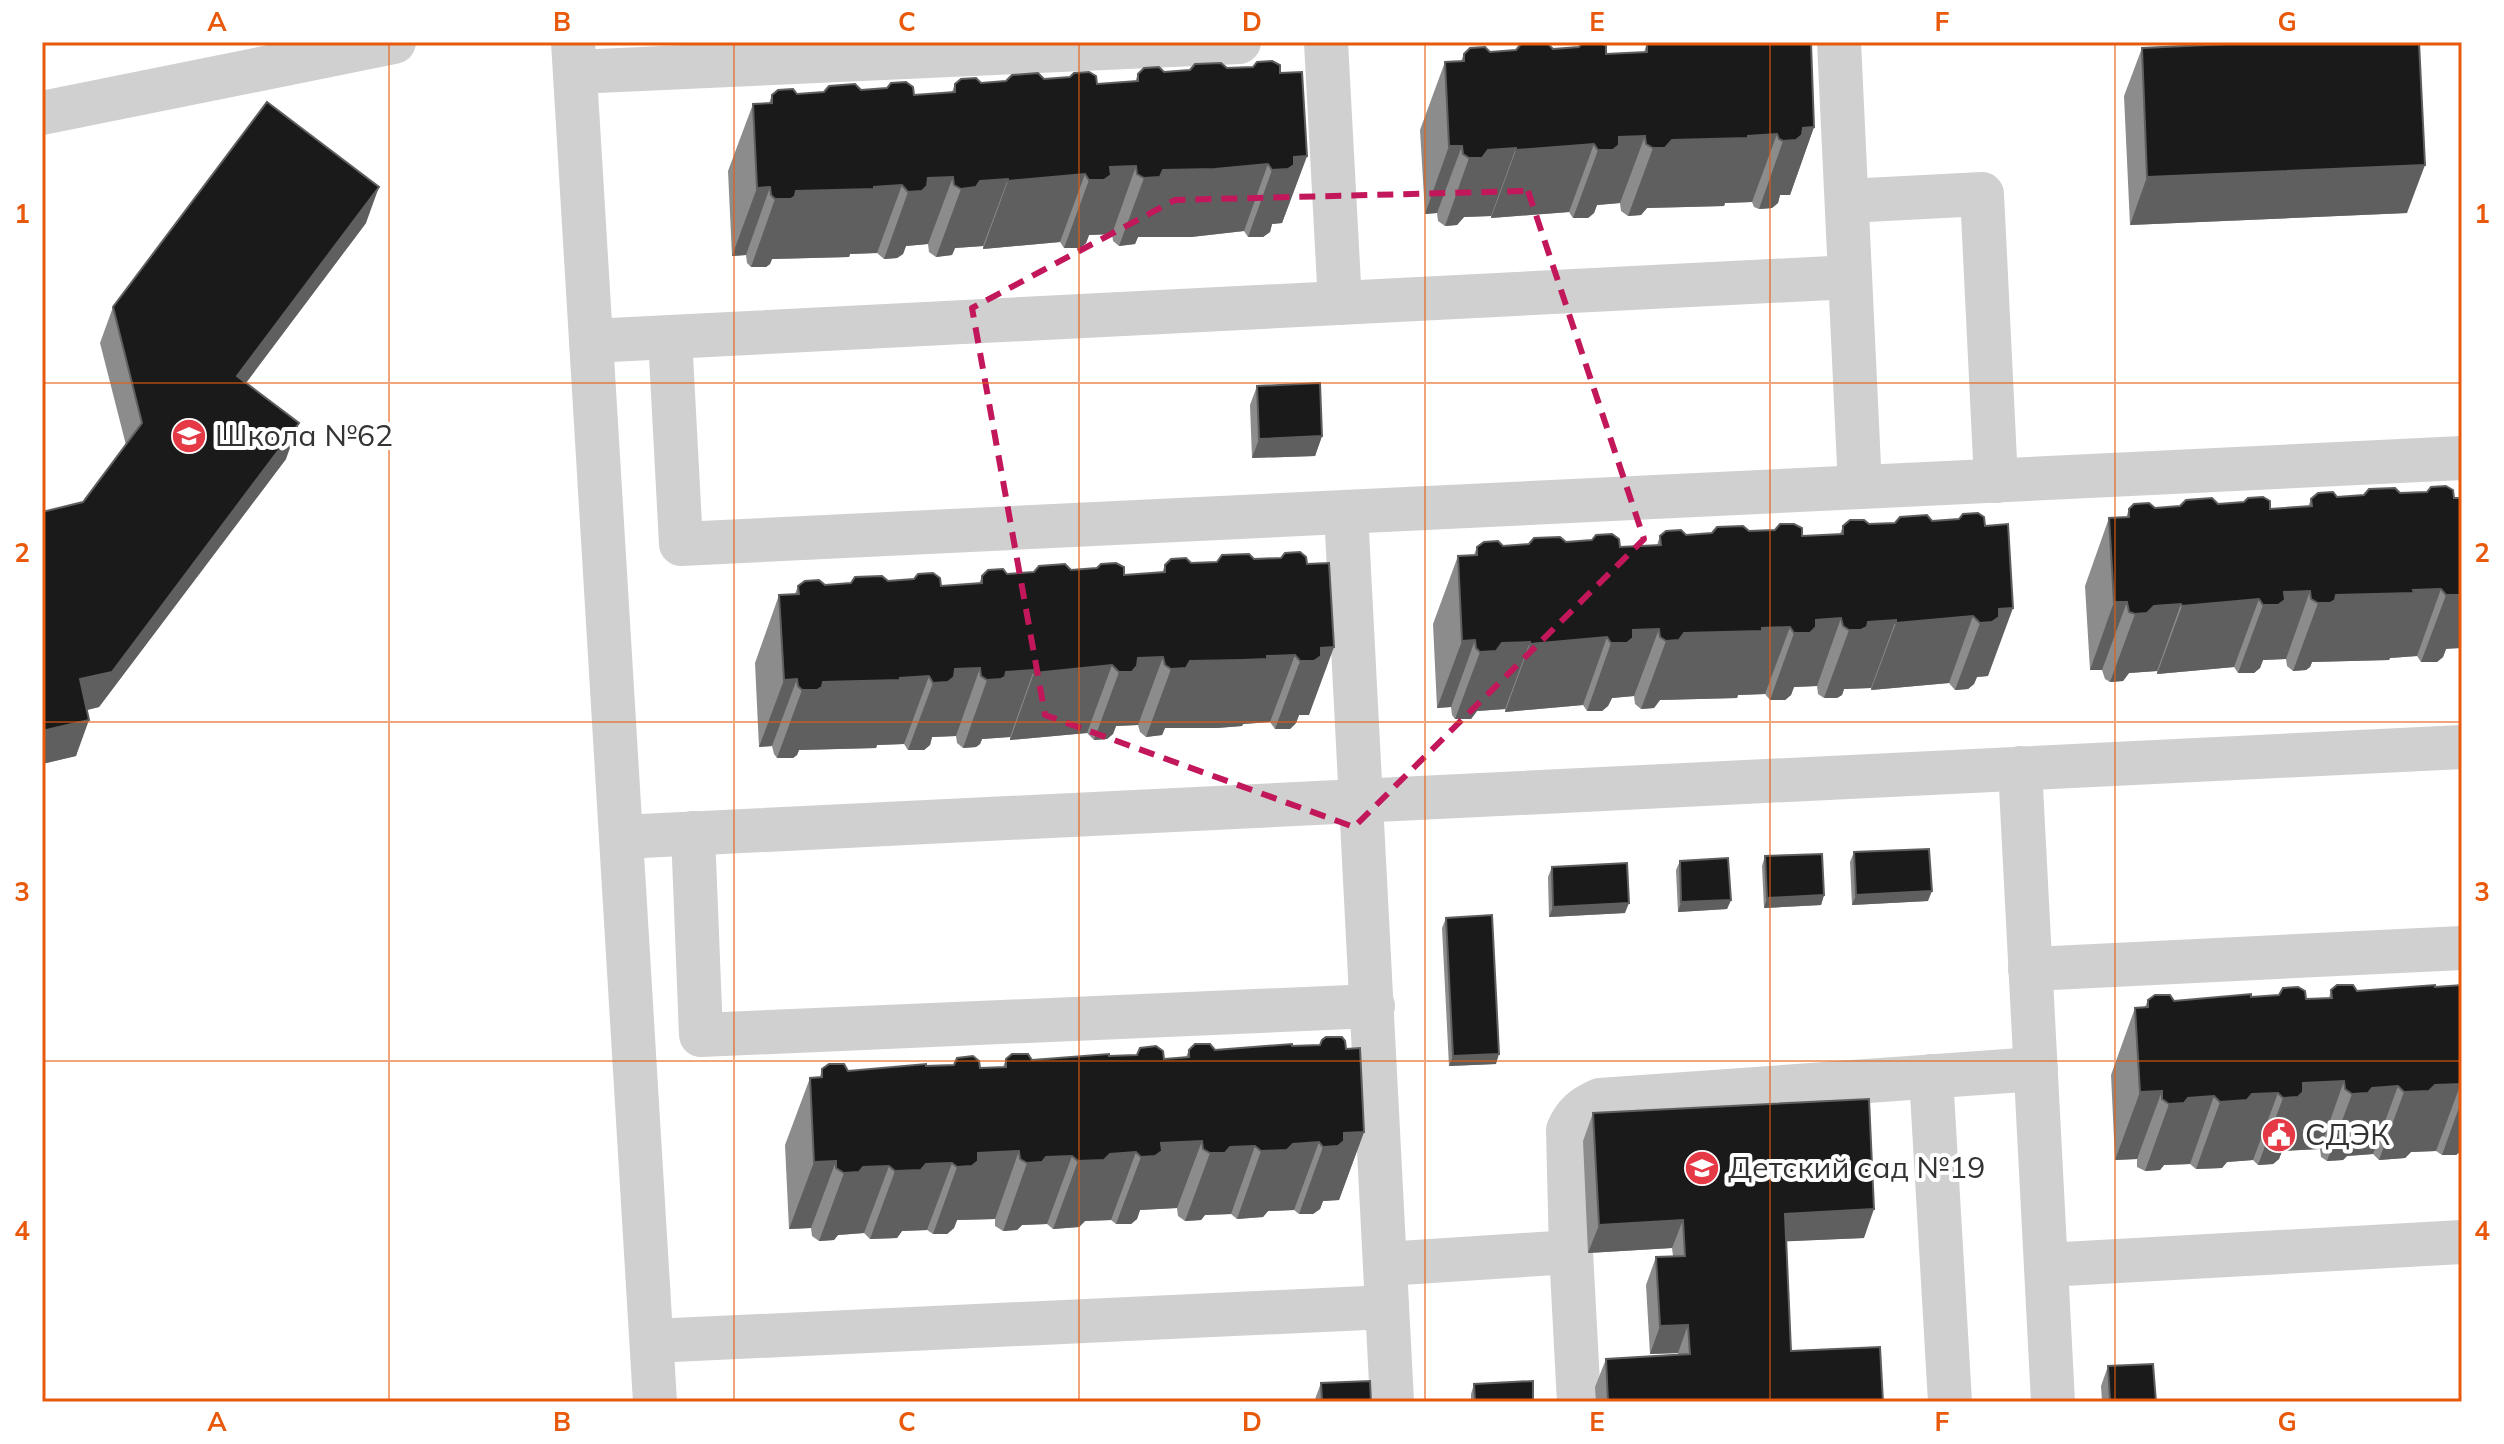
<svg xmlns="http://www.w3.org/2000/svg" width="2504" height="1444" font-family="Mulish,sans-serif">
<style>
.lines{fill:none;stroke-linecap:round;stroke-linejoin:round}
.minor{stroke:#d0d0d0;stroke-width:44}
.wall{fill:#8c8c8c}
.shaded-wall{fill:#5f5f5f}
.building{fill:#1a1a1a;stroke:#5f5f5f;stroke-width:2}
.marked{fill:none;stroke:#c2185b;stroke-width:6;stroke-dasharray:16 10;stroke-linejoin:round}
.grid{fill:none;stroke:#e8590c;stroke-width:2;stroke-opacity:0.55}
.labels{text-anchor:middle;stroke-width:8;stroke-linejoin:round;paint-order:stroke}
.poi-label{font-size:30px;fill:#333;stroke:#fff;text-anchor:start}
.neatline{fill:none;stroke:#e8590c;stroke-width:3}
.grid-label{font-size:26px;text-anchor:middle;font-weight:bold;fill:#e8590c}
</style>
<rect width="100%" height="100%" fill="#fff"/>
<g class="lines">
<g class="minor">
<path d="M573,42L655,1402"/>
<path d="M1326,42L1340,303"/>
<path d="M1839,42L1860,487"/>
<path d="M575,72L1239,42"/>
<path d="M42,113L394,42"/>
<path d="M1847,201L1982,194L1996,481"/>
<path d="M670,337L681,544L2462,458"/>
<path d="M591,341L1850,277"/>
<path d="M1346,512L1392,1402"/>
<path d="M2020,768L2053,1402"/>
<path d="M693,833L701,1035L1373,1006"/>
<path d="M621,837L2462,747"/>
<path d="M2030,969L2462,948"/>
<path d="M1931,1076L1950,1402"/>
<path d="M1571,1252L1579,1402"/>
<path d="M1385,1264L1571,1252L1568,1130C1575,1114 1584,1107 1600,1100L2036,1069"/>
<path d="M2046,1265L2462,1242"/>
<path d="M652,1341L1387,1307"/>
</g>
</g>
<g class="wall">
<path d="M1647,43L1814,127L1790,195H1780L1778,203L1772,208L1759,209L1754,207L1752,202L1725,203L1724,206L1647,208L1641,215L1628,216L1621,211L1620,203L1597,205L1594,213L1588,218H1573L1569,212L1491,218V216L1464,217L1457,225L1445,226L1438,221L1437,213L1425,214L1420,130L1445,62L1461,61L1464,54L1490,52L1553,49L1606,54L1644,52Z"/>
<path d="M2142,48L2407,213L2130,225L2124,96Z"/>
<path d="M1227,68L1280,73L1307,156L1282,223L1272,224L1270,232L1263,237H1248L1244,231L1191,237H1138L1135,244L1119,246L1113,241L1112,234L1089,235L1086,243L1080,248H1064L1060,242L983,249V246L955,248L952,255L936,257L929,252L928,244L906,246L903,254L897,258L884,259L877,253L850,254L849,257L772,259L770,264L766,267H751L747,263L746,255L732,256L728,171L753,104L769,103L772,95L861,90L914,95L952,92L955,84L1044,79L1097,84L1135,82L1138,74Z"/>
<path d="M366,223L246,383L286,459L99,707L87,710L76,756L42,764V512L83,502L126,445L100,343L113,307Z"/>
<path d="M1257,386L1322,436L1315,456L1252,458L1250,405Z"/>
<path d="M2453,490L2446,649L2443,657L2437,662H2421L2417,656L2390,658L2389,660L2312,662L2310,667L2306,670L2293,671L2287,666L2286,659L2263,660L2260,668L2254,673H2238L2234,667L2157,674V671L2129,673L2123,681L2110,682L2105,679L2102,670H2090L2085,586L2109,518H2126L2129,509L2218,504L2270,509L2308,507L2311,499Z"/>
<path d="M1963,514L1988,676L1977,677L1974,684L1968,689L1955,690L1949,683L1871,690V688L1844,689L1842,695L1837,698H1824L1818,694L1817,686L1794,687L1791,695L1785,700H1770L1765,694L1738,695L1737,698L1660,700L1654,708L1641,709L1635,704L1634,696L1612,698L1608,706L1602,711H1587L1583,705L1505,712V709L1477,711L1471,719H1455L1452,715L1451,707L1437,708L1433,624L1458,556L1474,555L1477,547L1566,542L1620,547L1657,545L1660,536L1749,531L1802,536L1840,534L1843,526L1959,519Z"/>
<path d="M1281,558L1309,715H1299L1296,723L1290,729H1275L1270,722L1243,724L1242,726L1217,728H1165L1162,735L1146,737L1140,732L1138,725L1116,726L1113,734L1107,739L1094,740L1087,733L1010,740V737L982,739L980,744L976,747L963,748L957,743L956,736L932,737L930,745L924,750H908L904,744L877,745L876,748L799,750L797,755L793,758H777L774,754L772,746L759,747L755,663L779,595L795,594L798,586L888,581L941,586L979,584L982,576L1071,570L1124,575L1162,573L1165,565Z"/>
<path d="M1854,852L1928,901L1852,905L1850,862Z"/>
<path d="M1765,856L1824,895L1821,905L1764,908L1762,866Z"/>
<path d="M1680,861L1731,900L1727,909L1678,912L1676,870Z"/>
<path d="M1552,867L1625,913L1549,917L1548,877Z"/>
<path d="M1446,918L1496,1064L1449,1066L1442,928Z"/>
<path d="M2462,985V1150L2456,1155H2442L2436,1151L2411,1152L2405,1158L2379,1160L2373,1154L2347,1156L2343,1160L2327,1161L2321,1157L2320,1149L2282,1151L2279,1159L2273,1164L2258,1165L2253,1160L2227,1162L2222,1168L2196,1169L2190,1164L2164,1165L2160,1170L2145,1171L2137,1167V1159L2115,1160L2111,1075L2135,1008L2145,1007L2148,1000L2174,1001L2279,995L2306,999L2329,998L2331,990L2357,991Z"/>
<path d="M1292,1046L1364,1132L1339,1200L1323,1201L1320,1209L1313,1214H1299L1294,1210L1268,1211L1263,1217L1237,1219L1231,1214L1205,1215L1201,1220L1185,1221L1178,1216L1177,1208L1140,1210L1137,1219L1131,1224H1116L1111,1220L1085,1221L1079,1227L1053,1229L1047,1224L1022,1225L1017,1230L1003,1231L995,1226V1219L957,1220L954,1228L947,1234H933L927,1230L902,1231L897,1238L870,1239L864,1233L838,1235L834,1240L819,1241L812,1236L811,1228L789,1229L785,1145L810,1078L820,1077L822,1069L848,1071L926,1066L980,1068L1003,1067L1006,1059L1032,1060L1109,1056L1164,1059L1186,1057L1189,1050H1215Z"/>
<path d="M1593,1113L1864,1238L1786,1241L1791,1351L1883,1402H1596L1595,1387L1606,1359L1678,1355V1353L1650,1354L1646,1285L1656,1257L1673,1256L1672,1248L1588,1253L1583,1141Z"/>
<path d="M2108,1366L2156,1402H2102L2101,1386Z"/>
<path d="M1321,1383L1371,1402H1314Z"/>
<path d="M1474,1384L1533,1402H1471V1394Z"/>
</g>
<g class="shaded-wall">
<path d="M1814,127L1790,195H1780L1778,203L1772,208L1759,209L1783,141L1803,128Z"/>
<path d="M1777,134L1752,202L1725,203L1724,206L1647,208L1641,215L1628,216L1653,148L1672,140Z"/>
<path d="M1645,136L1620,203L1597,205L1594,213L1588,218H1573L1598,150L1619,137Z"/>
<path d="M1594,144L1569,212L1491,218L1516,150Z"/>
<path d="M1449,146H1462L1437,213L1425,214Z"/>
<path d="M1516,148L1491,216L1464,217L1457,225L1445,226L1469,158L1488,150Z"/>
<path d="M1307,156L1282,223L1272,224L1270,232L1263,237H1248L1272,170L1294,157Z"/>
<path d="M1268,164L1244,231L1191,237H1138L1135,244L1119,246L1144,178L1163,170Z"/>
<path d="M2425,165L2407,213L2130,225L2147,177Z"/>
<path d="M1136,166L1112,234L1089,235L1086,243L1080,248H1064L1089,180L1110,167Z"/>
<path d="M1085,174L1060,242L983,249L1008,181Z"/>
<path d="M953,177L928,244L906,246L903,254L897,258L884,259L908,192L928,178Z"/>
<path d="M1008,179L983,246L955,248L952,255L936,257L961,189L980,181Z"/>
<path d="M902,185L877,253L850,254L849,257L772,259L770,264L766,267H751L775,199L796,191Z"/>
<path d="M379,187L366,223L224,412L237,376Z"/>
<path d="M770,187L746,255L732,256L757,188Z"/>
<path d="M299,423L286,459L99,707L67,715L80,679Z"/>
<path d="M1322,436L1315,456L1252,458L1259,439Z"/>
<path d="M2441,589L2417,656L2390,658L2389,660L2312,662L2310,667L2306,670L2293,671L2318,603L2336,595Z"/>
<path d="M2310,591L2286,659L2263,660L2260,668L2254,673H2238L2263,605L2284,592Z"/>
<path d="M2462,594V648L2446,649L2443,657L2437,662H2421L2446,595Z"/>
<path d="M2259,599L2234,667L2157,674L2182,606Z"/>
<path d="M2114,602H2127L2102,670H2090Z"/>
<path d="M2181,604L2157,671L2129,673L2123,681L2110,682L2135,614L2154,606Z"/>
<path d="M2013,608L1988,676L1977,677L1974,684L1968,689L1955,690L1980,623L1999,609Z"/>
<path d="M1973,616L1949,683L1871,690L1896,623Z"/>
<path d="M1841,618L1817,686L1794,687L1791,695L1785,700H1770L1794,633L1816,620Z"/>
<path d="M1896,620L1871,688L1844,689L1842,695L1837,698H1824L1849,630L1868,622Z"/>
<path d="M1790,627L1765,694L1738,695L1737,698L1660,700L1654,708L1641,709L1666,641L1684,633Z"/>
<path d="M1659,629L1634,696L1612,698L1608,706L1602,711H1587L1611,643L1633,630Z"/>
<path d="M1607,637L1583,705L1505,712L1530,644Z"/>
<path d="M1475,640L1451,707L1437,708L1462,641Z"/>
<path d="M1530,642L1505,709L1477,711L1471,719H1455L1480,652L1502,643Z"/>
<path d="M1334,647L1309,715H1299L1296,723L1290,729H1275L1300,661L1321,648Z"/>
<path d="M1295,655L1270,722L1243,724L1242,726L1217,728H1165L1162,735L1146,737L1171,669L1190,661Z"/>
<path d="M1163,657L1138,725L1116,726L1113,734L1107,739L1094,740L1119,672L1138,658Z"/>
<path d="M1112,665L1087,733L1010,740L1034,673Z"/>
<path d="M980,668L956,736L932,737L930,745L924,750H908L933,683L955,669Z"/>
<path d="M1034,670L1010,737L982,739L980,744L976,747L963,748L987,680L1006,672Z"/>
<path d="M929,676L904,744L877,745L876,748L799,750L797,755L793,758H777L802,690L823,682Z"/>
<path d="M797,679L772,746L759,747L784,680Z"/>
<path d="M89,720L76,756L42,764V731Z"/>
<path d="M1932,891L1928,901L1852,905L1856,895Z"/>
<path d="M1824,895L1821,905L1764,908L1767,898Z"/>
<path d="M1731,900L1727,909L1678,912L1681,902Z"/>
<path d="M1629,903L1625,913L1549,917L1553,907Z"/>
<path d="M1499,1054L1496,1064L1449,1066L1453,1056Z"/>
<path d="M2344,1081L2320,1149L2282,1151L2279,1159L2273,1164L2258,1165L2283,1098L2303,1083Z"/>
<path d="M2461,1083L2436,1151L2411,1152L2405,1158L2379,1160L2404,1092L2435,1085Z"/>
<path d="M2398,1086L2373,1154L2347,1156L2343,1160L2327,1161L2352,1094L2372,1088Z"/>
<path d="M2162,1091L2137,1159L2115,1160L2140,1092Z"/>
<path d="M2278,1093L2253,1160L2227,1162L2222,1168L2196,1169L2220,1102L2252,1094Z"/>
<path d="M2214,1096L2190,1164L2164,1165L2160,1170L2145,1171L2169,1104L2188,1098Z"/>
<path d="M2462,1099V1150L2456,1155H2442Z"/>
<path d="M1364,1132L1339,1200L1323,1201L1320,1209L1313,1214H1299L1323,1147L1344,1133Z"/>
<path d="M1202,1141L1177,1208L1140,1210L1137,1219L1131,1224H1116L1141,1157L1161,1143Z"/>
<path d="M1319,1142L1294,1210L1268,1211L1263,1217L1237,1219L1261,1151L1293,1144Z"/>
<path d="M1255,1146L1231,1214L1205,1215L1201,1220L1185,1221L1210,1153L1230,1147Z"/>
<path d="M1019,1151L995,1219L957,1220L954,1228L947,1234H933L957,1167L978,1153Z"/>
<path d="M1136,1152L1111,1220L1085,1221L1079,1227L1053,1229L1078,1161L1110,1154Z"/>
<path d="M1072,1156L1047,1224L1022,1225L1017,1230L1003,1231L1027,1163L1046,1157Z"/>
<path d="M836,1161L811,1228L789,1229L814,1162Z"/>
<path d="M952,1163L927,1230L902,1231L897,1238L870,1239L895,1171L926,1164Z"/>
<path d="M889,1166L864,1233L838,1235L834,1240L819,1241L844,1173L863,1167Z"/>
<path d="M1874,1209L1864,1238L1775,1242L1785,1214Z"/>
<path d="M1683,1220L1672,1248L1588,1253L1599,1225Z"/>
<path d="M1688,1325L1678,1353L1650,1354L1660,1326Z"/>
</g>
<g class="building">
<path d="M1583,42H1599L1606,46V54L1647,52V43L1649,42H1789V44L1811,43L1814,127L1803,128L1802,135L1796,140L1783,141L1779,139L1777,134L1748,136V138L1672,140L1665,148H1653L1646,144L1645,136L1619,137V145L1613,150H1598L1594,144L1516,150V148L1488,150L1482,158H1469L1463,154L1462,146H1449L1445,62L1464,61V54L1470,48L1485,47L1490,52L1516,50L1521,44L1547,43L1553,49L1579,47Z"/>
<path d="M2273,42H2419L2425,165L2147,177L2142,48Z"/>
<path d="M1272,61L1280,65V73L1302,72L1307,156L1294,157V165L1288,169L1272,170L1268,164L1215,169L1163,170L1160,177L1144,178L1137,174L1136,166L1110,167L1111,175L1104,180H1089L1085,174L1008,181V179L980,181L976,187L961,189L954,185L953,177L928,178L927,186L922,191L908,192L902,185L874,187V189L796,191L795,196L791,199H775L771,195L770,187L757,188L753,104L772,103V95L778,90L793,89L797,94L824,92L829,86L855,84L861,90L887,88L891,83L906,82L913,87L914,95L955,92V84L961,79L976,78L981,83L1006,81L1012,75L1038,73L1044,79L1070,77L1074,73L1089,72L1096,76L1097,84L1138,81V74L1144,68L1159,67L1164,72L1190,70L1195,64L1221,63L1227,68L1253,67L1257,62Z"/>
<path d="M267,102L379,187L237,376L299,423L112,672L80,679L89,720L42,731V512L83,502L142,423L113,307Z"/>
<path d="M1320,383L1322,436L1259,439L1257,386Z"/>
<path d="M2446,486L2453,490L2454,498H2462V595H2446L2441,589L2413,590L2414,593L2336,595L2335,600L2330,603H2318L2311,599L2310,591L2284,592L2285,600L2278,605H2263L2259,599L2182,606L2181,604L2154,606L2147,613L2135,614L2129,612L2127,602H2114L2109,518L2129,517V509L2134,504L2149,503L2155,508L2180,506L2186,500L2212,498L2218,504L2244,502L2248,498L2263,497L2270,501V509L2312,506L2311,499L2318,493L2333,492L2337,497L2364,495L2369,489L2395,488L2400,493L2427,492L2431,487Z"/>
<path d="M1978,513L1984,517L1985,526L2008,524L2013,608L1999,609V617L1992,622L1980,623L1973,616L1896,623V620L1868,622L1867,627L1861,630H1849L1843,626L1841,618L1816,620V627L1810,633H1794L1790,627L1762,628V631L1684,633L1679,640L1666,641L1660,637L1659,629L1633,630V638L1627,643H1611L1607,637L1530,644V642L1502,643L1496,651L1480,652L1476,648L1475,640L1462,641L1458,556L1477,555V547L1484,542L1498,541L1503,546L1529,544L1534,538L1560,537L1566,542L1592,540L1596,535L1612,534L1619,539L1620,547L1661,545L1660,536L1666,531L1681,530L1686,535L1712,533L1717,527L1743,526L1749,531L1775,530L1780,524H1794L1802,528V536L1843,534V526L1850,520H1864L1869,524L1895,523L1900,517L1927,515L1932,521L1959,519L1963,514Z"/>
<path d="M1300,552L1306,557L1307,564L1329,563L1334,647L1321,648V656L1314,661H1300L1295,655L1267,656V659L1242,660L1190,661L1186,668L1171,669L1165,665L1163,657L1138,658L1137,666L1132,672H1119L1112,665L1034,673V670L1006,672L1005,677L1001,679L987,680L981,676L980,668L955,669L954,677L948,682L933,683L929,676L900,678V680L823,682L822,687L817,690H802L798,686L797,679L784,680L779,595L799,594L798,586L805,581L819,580L825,585L851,583L855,577L882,576L888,581L914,579L918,574L933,573L940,578L941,586L982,583V576L988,570L1003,569L1007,574L1034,572L1039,566L1065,564L1071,570L1097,568L1101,564L1116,563L1124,567V575L1165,572V565L1171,559L1186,558L1191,563L1217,562L1222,555L1249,554L1254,559L1281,558L1285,553Z"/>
<path d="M1929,849L1932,891L1856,895L1854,852Z"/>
<path d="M1822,854L1824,895L1767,898L1765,856Z"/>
<path d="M1728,858L1731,900L1681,902L1680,861Z"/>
<path d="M1627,863L1629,903L1553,907L1552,867Z"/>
<path d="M1492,915L1499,1054L1453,1056L1446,918Z"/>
<path d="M2337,985H2353L2357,991L2435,985V987L2462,985V1084L2435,1085L2429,1091L2404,1092L2398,1086L2372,1088L2368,1093L2352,1094L2345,1089L2344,1081L2303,1083V1092L2298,1097L2283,1098L2278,1093L2252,1094L2247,1100L2220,1102L2214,1096L2188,1098L2184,1103L2169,1104L2162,1099V1091L2140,1092L2135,1008L2148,1007V1000L2155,995H2170L2174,1001L2251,994V997L2279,995L2283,988L2298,987L2305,991L2306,999L2332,998L2331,990Z"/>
<path d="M1326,1037H1342L1345,1041L1346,1049L1360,1048L1364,1132L1344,1133V1141L1338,1146L1323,1147L1319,1142L1293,1144L1287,1150L1261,1151L1255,1146L1230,1147L1225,1153H1210L1203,1149L1202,1141L1161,1143L1162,1151L1155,1156L1141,1157L1136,1152L1110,1154L1104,1160L1078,1161L1072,1156L1046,1157L1042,1162L1027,1163L1020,1159L1019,1151L978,1153V1161L972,1166L957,1167L952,1163L926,1164L921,1170L895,1171L889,1166L863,1167L859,1172L844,1173L836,1168V1161L814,1162L810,1078L822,1077V1069L829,1064H844L848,1071L926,1064V1066L954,1065L957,1058L973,1056L979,1061L980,1068L1006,1067V1059L1012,1054H1028L1032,1060L1109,1054V1056L1137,1055L1140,1048L1156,1046L1163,1051L1164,1059L1189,1057V1050L1195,1044H1210L1215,1050L1292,1044V1046L1320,1045L1322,1040Z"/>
<path d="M1869,1099L1874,1209L1785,1214L1791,1351L1880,1347L1883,1402H1608L1606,1359L1690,1354L1688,1325L1660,1326L1656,1257L1685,1256L1683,1220L1599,1225L1593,1113Z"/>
<path d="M2153,1364L2156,1402H2110L2108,1366Z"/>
<path d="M1370,1381L1371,1402H1322L1321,1383Z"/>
<path d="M1533,1381V1402H1475L1474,1384Z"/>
</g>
<path class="marked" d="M1528,191L1644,539L1354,827L1045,715L972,308L1175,200Z"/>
<path class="grid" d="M389,42V1402M734,42V1402M1079,42V1402M1425,42V1402M1770,42V1402M2115,42V1402M42,383H2462M42,722H2462M42,1061H2462"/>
<defs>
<g id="school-disc" transform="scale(1.8)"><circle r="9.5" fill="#e63946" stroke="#fff"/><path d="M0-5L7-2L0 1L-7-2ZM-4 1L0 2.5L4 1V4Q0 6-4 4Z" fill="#fff"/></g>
<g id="civic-disc" transform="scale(1.8)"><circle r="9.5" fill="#e63946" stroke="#fff"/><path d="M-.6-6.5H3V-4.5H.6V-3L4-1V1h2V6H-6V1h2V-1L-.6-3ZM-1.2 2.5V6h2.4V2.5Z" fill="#fff"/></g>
</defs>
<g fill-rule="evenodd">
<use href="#school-disc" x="189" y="436"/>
<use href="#civic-disc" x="2279" y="1135"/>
<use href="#school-disc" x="1702" y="1168"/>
</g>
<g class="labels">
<g class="poi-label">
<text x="215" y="446">Школа №62</text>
<text x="2305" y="1145">СДЭК</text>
<text x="1728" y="1178">Детский сад №19</text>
</g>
</g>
<rect width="2504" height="1444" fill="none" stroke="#ffffff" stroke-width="88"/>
<rect x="44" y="44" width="2416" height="1356" class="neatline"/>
<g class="grid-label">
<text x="217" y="31">A</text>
<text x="562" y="31">B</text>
<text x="907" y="31">C</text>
<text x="1252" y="31">D</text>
<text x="1597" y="31">E</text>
<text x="1942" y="31">F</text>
<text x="2287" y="31">G</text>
<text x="22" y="223">1</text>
<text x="2482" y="223">1</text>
<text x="22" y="562">2</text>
<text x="2482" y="562">2</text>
<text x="22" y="901">3</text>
<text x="2482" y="901">3</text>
<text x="22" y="1240">4</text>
<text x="2482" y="1240">4</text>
<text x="217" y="1431">A</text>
<text x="562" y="1431">B</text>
<text x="907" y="1431">C</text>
<text x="1252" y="1431">D</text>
<text x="1597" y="1431">E</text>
<text x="1942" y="1431">F</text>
<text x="2287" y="1431">G</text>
</g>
</svg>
